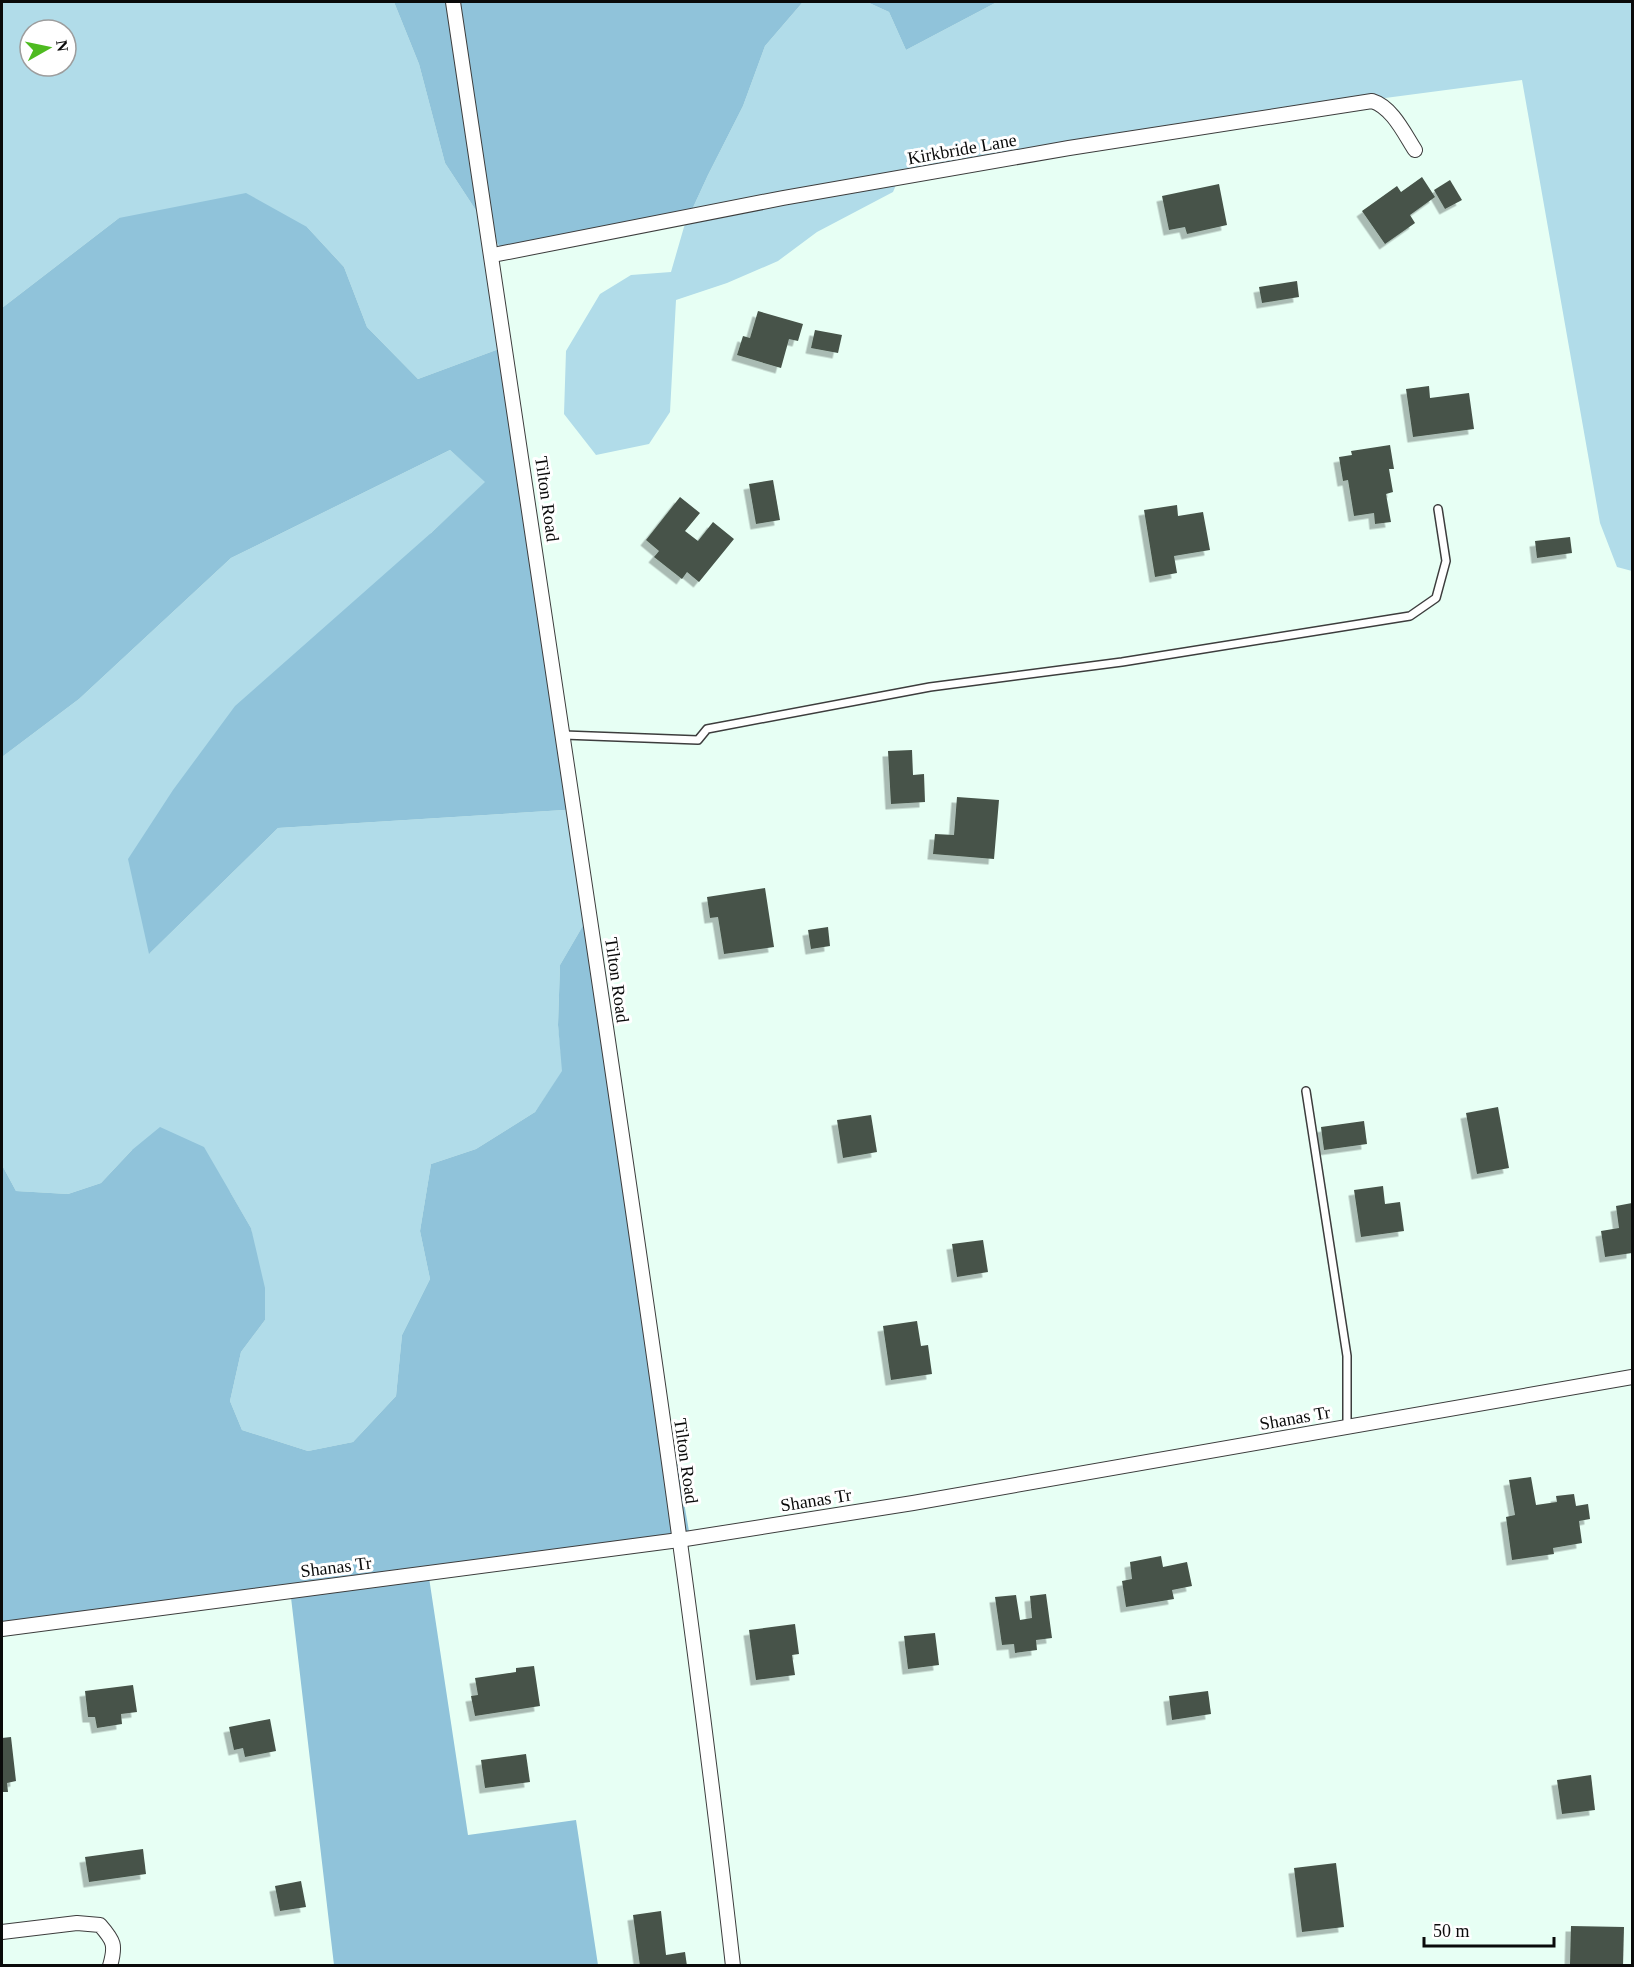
<svg xmlns="http://www.w3.org/2000/svg" width="1634" height="1967" font-family="'Times New Roman',serif">
<style>
.green{fill:#b1dce9;fill-rule:evenodd}
.forest{fill:#90c3da}
.building{fill:#465348;filter:url(#shadow)}
.lines{fill:none;stroke-linecap:round;stroke-linejoin:round}
.lane-casing{stroke:#3d3d3d;stroke-width:10}
.street-casing{stroke:#3d3d3d;stroke-width:16}
.lane{stroke:#fff;stroke-width:7}
.street{stroke:#fff;stroke-width:14}
.labels{text-anchor:middle;stroke-width:6;stroke-linejoin:round;paint-order:stroke}
.street-label{font-size:18px;fill:#0a0a0a;stroke:#fff}
</style>
<defs>
<filter id="shadow"><feDropShadow dx="-5.5" dy="5.5" stdDeviation="0" flood-color="#0004"/></filter>
</defs>
<rect width="100%" height="100%" fill="#e7fff4"/>
<g class="green">
<path d="M2,2H394L419,64L445,163L500,247L493,248L507,346L418,379L367,327L344,267L307,227L119,218L2,308ZM30,30H66V66H30Z"/>
<path d="M808,2H867L889,12L906,50L997,2H1632V571L1617,567L1600,523L1522,80L1294,110L899,178L893,192L817,232L778,261L727,283L676,300L670,412L649,444L596,455L564,414L566,351L600,294L631,275L671,272L684,227L708,175L743,106L765,46L802,3Z"/>
<path d="M450,450L486,482L431,533L149,954L278,828L580,809L595,905L560,965L558,1025L563,1071L535,1112L476,1149L431,1164L420,1231L430,1279L402,1335L396,1396L353,1442L308,1451L242,1430L230,1401L241,1352L265,1320L251,1228L230,1192L132,1150L101,1183L68,1194L16,1191L2,1165V757L79,699L231,558Z"/>
</g>
<g class="forest">
<path d="M394,2H808L802,3L765,46L743,106L708,175L690,214L500,247L445,163L419,64Z"/>
<path d="M867,2H997L906,50L889,12Z"/>
<path d="M246,193L307,227L344,267L367,327L418,379L507,346L580,809L278,828L149,954L128,859L173,790L235,706L431,533L485,482L450,450L231,558L79,699L2,757V308L119,218Z"/>
<path d="M595,905L636,1227L690,1537L428,1571L468,1835L576,1820L598,1965H334L290,1589L2,1631V1165L16,1191L68,1194L101,1183L132,1150L160,1127L204,1147L251,1228L265,1288V1320L241,1352L230,1401L242,1430L308,1451L353,1442L396,1396L402,1335L430,1279L420,1231L431,1164L476,1149L535,1112L562,1071L558,1025L560,965Z"/>
</g>
<g class="building">
<path d="M1422,177L1435,197L1410,215L1415,223L1385,244L1362,211L1397,186L1401,192Z"/>
<path d="M1450,180L1462,200L1445,209L1434,190Z"/>
<path d="M1219,184L1227,225L1187,234L1185,227L1169,230L1162,196Z"/>
<path d="M1297,281L1299,297L1262,303L1259,287Z"/>
<path d="M758,311L803,324L798,341L789,339L781,368L737,355L743,336L750,338Z"/>
<path d="M815,330L842,335L838,353L811,348Z"/>
<path d="M1429,386L1430,398L1469,393L1474,429L1413,437L1406,389Z"/>
<path d="M1390,445L1394,469H1389L1393,492L1386,494L1391,522L1375,524L1374,513L1354,516L1348,480L1343,481L1339,457L1352,455L1351,451Z"/>
<path d="M773,480L780,520L756,524L749,484Z"/>
<path d="M680,497L700,513L685,531L698,541L713,522L734,539L699,582L687,572L682,579L654,557L659,551L646,540Z"/>
<path d="M1177,505L1178,516L1203,512L1210,550L1174,556L1177,573L1155,577L1144,510Z"/>
<path d="M1570,537L1572,553L1537,558L1535,541Z"/>
<path d="M912,750L913,775L924,774L925,802L891,804L888,751Z"/>
<path d="M957,797L999,800L994,859L933,854L935,834L954,835Z"/>
<path d="M765,888L774,947L724,954L718,917L710,918L707,897Z"/>
<path d="M828,927L830,946L811,949L808,930Z"/>
<path d="M1498,1107L1509,1168L1477,1174L1466,1113Z"/>
<path d="M871,1115L877,1152L843,1158L837,1120Z"/>
<path d="M1364,1121L1367,1144L1324,1150L1321,1127Z"/>
<path d="M1383,1186L1385,1204L1400,1202L1404,1231L1361,1237L1354,1190Z"/>
<path d="M1632,1203V1253L1605,1257L1601,1231L1619,1228L1616,1206Z"/>
<path d="M983,1240L988,1272L957,1277L952,1244Z"/>
<path d="M917,1321L921,1346L928,1345L932,1374L891,1380L883,1326Z"/>
<path d="M1531,1477L1536,1505L1557,1502L1556,1496L1574,1494L1576,1506L1588,1504L1590,1519L1579,1521L1582,1543L1553,1548L1554,1554L1512,1560L1506,1517L1515,1515L1509,1480Z"/>
<path d="M1161,1556L1163,1567L1187,1562L1192,1586L1172,1590L1174,1599L1126,1607L1122,1581L1132,1579L1130,1562Z"/>
<path d="M1046,1594L1052,1638L1036,1640L1037,1650L1015,1653L1014,1644L1002,1645L995,1597L1016,1595L1020,1620L1032,1618L1030,1596Z"/>
<path d="M795,1624L799,1654L792,1655L795,1675L756,1680L749,1630Z"/>
<path d="M935,1633L939,1665L908,1669L904,1636Z"/>
<path d="M534,1666L540,1706L475,1716L471,1696L478,1695L475,1678L516,1672V1668Z"/>
<path d="M133,1685L137,1712L121,1714L122,1724L97,1728L95,1717H88L85,1691Z"/>
<path d="M1208,1691L1211,1714L1172,1720L1169,1696Z"/>
<path d="M270,1719L276,1751L245,1757L243,1748L234,1750L229,1727Z"/>
<path d="M11,1737L16,1781L7,1783L8,1792H2V1738Z"/>
<path d="M526,1754L530,1782L485,1788L481,1760Z"/>
<path d="M1591,1775L1595,1810L1562,1814L1557,1780Z"/>
<path d="M143,1849L146,1874L89,1882L85,1857Z"/>
<path d="M1336,1863L1344,1927L1302,1932L1294,1868Z"/>
<path d="M301,1881L306,1907L280,1911L275,1886Z"/>
<path d="M661,1911L666,1955L685,1952L687,1966H640L633,1915Z"/>
<path d="M1571,1926L1624,1927L1623,1966L1570,1964Z"/>
</g>
<g class="lines">
<g class="lane-casing">
<g id="lane">
<path d="M564,735L698,740L707,729L930,687L1122,662L1410,616L1436,598L1446,561L1438,509"/>
<path d="M1306,1091L1347,1356V1427"/>
</g>
</g>
<g class="street-casing">
<g id="street">
<path d="M453,2C507,343 556,685 606,1027C652,1339 698,1652 733,1966"/>
<path d="M493,255L783,198L1069,148L1372,101C1392,107 1404,133 1415,150"/>
<path d="M2,1629L679,1540L913,1503L1632,1377"/>
<path d="M2,1932L77,1923L100,1925C114,1941 116,1945 110,1966"/>
</g>
</g>
<use href="#lane" class="lane"/>
<use href="#street" class="street"/>
</g>
<g class="labels">
<g class="street-label">
<text transform="translate(962 149) rotate(-10)" y="6">Kirkbride Lane</text>
<text transform="translate(547 499) rotate(82)" y="6">Tilton Road</text>
<text transform="translate(617 980) rotate(82)" y="6">Tilton Road</text>
<text transform="translate(1295 1418) rotate(-10)" y="6">Shanas Tr</text>
<text transform="translate(686 1461) rotate(82)" y="6">Tilton Road</text>
<text transform="translate(816 1500) rotate(-9)" y="6">Shanas Tr</text>
<text transform="translate(336 1567) rotate(-7)" y="6">Shanas Tr</text>
</g>
</g>
<rect width="1634" height="1967" fill="none" stroke="#0a0a0a" stroke-width="6"/>
<g transform="translate(48 48) rotate(81)"><circle r="28" fill="#ffffff" stroke="#9d9d9d" stroke-width="1.5"/>
<path d="M0-4.5L10 22L0 15L-10 22Z" fill="#4ebb20"/>
<text y="-9" font-size="16" font-weight="bold" text-anchor="middle" fill="#0a0a0a">N</text>
</g>
<path d="M1424 1937v9h130v-9" fill="none" stroke="#0a0a0a" stroke-width="3"/>
<text x="1433" y="1937" font-size="18" fill="#0a0a0a" stroke="#ffffff" stroke-width="4.5" paint-order="stroke">50 m</text>
</svg>
